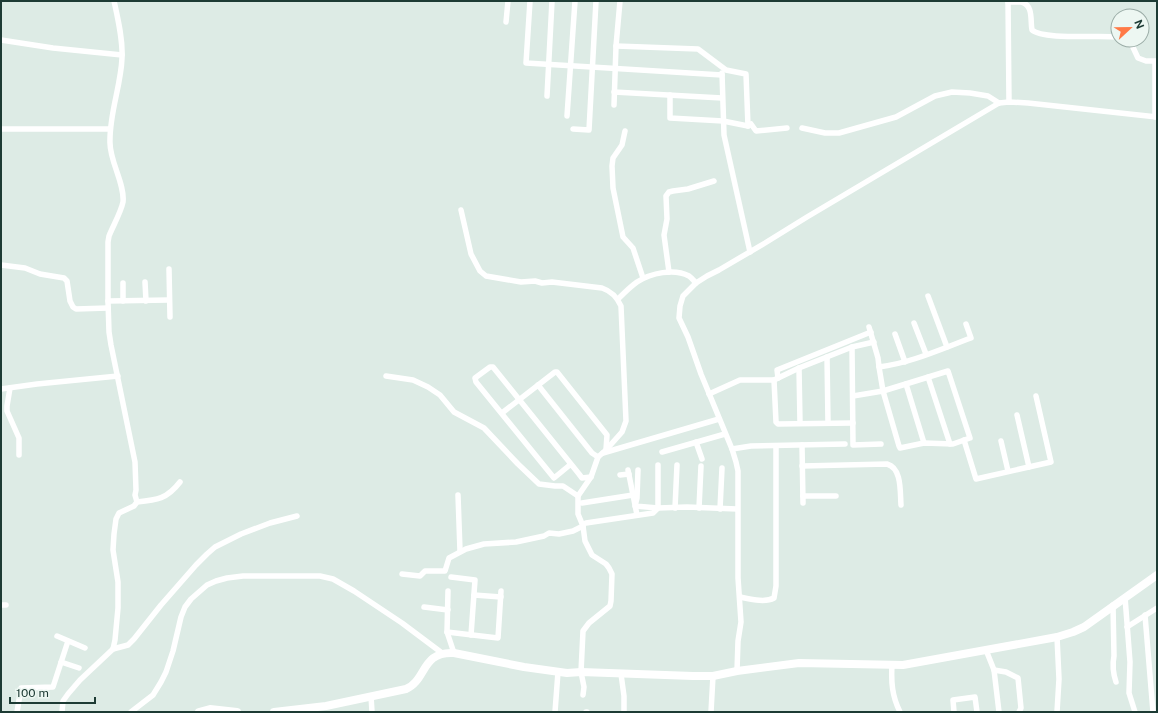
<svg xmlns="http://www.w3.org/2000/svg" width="1158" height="713" font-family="'Public Sans',sans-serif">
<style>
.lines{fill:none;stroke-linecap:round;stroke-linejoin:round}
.street{stroke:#fff;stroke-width:5.5}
.secondary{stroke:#fff;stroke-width:8}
</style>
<rect width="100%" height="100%" fill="#ddebe5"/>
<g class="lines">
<g class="street">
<path d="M114,1C118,19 123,40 122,58C121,86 109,114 110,143C110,162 125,184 123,202C121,212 113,226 109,236L108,242V301L109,332L111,345L135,462L136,490L135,495L137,502"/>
<path d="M530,1L526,63L722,75"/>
<path d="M1008,1L1009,102"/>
<path d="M1008,2C1012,2 1017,2 1021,2C1034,5 1030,21 1032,30C1043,40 1100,35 1118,37"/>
<path d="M506,22L508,1"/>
<path d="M1,40L53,48L122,55"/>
<path d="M1128,40L1131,43L1138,58L1146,61H1157"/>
<path d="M616,46L698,49L726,70L746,74L748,126"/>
<path d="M722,73L724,135L750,252"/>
<path d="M614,92L722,98"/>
<path d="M670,95V118L723,121L748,126L751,124L756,131L787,128"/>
<path d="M547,96L552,1"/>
<path d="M614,105L616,46L620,1"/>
<path d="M567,116L575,1"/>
<path d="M1155,117V62"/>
<path d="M802,128L825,133H839L896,117L935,96L952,92L970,93L988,96L999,103"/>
<path d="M1,129H110"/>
<path d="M573,129L589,130L596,1"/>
<path d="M625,131L622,145L613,158L612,166L613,188L623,237L633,248L643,278"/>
<path d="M461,210L471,254L480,271L486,276L521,282L535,281L542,283L552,282L602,288C611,291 617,297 621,306L626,421L622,432L606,450L598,457L591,477L578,496V514L583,526L585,541L592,555L606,564L609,568L612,574L611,601L610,606L589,623L583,631L581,672L584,687L583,695"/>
<path d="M1,265L25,268L40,274L64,278L67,281L70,301L73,307L76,309L108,308"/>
<path d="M169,269L170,317"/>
<path d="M669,272L664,235L667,219L666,196L669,192L673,191L688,189L714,181"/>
<path d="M145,282L146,301"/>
<path d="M123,283V301"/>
<path d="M928,296L947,347"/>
<path d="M618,299C624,293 630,287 637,282C651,273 674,268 689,276C692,278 694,281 696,283"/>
<path d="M108,301L169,300"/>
<path d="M914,323L926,354"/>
<path d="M869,327L878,358L879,367C911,363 941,349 971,338L966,324"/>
<path d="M895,334L905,362"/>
<path d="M852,347L853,445L881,444"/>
<path d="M827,357L828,423"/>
<path d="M799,368L800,423"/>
<path d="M386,376L413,380L428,387L440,395L454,412L484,428L518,464L539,484L555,486H563L578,496"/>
<path d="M928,377L950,444"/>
<path d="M778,378L777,370L871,332"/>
<path d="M774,380L776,422L778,424L853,423"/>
<path d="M906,384L924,443"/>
<path d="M538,385L592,453L598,457"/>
<path d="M10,388L7,406V411L19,438V455"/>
<path d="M1,389L37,384L118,376"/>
<path d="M709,394L740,380H774L799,368L852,347L874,342"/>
<path d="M853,396L883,391L948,371L970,438L953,444L924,443L900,448L899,446L883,391L879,367"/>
<path d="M502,413L555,372H557L607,435L606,450"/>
<path d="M1017,415L1029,467"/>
<path d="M964,440L976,479L1051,462L1036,396"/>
<path d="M1001,441L1008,471"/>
<path d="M696,442L702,459"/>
<path d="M802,445L803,503"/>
<path d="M732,449L751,446L845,444"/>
<path d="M662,452L725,434"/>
<path d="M603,453L719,419"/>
<path d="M571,464L554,478L476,382L475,378L490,367H493L579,474L582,478L591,477"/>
<path d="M802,466L887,464C902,468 900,492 901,505"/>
<path d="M628,470L637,515"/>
<path d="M638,470L637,498L635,506L658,508V465"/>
<path d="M620,475L629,474"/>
<path d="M458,495L460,551"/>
<path d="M803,496H836"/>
<path d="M582,503L633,495"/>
<path d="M675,508L677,465"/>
<path d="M699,508L701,466"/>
<path d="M720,509L722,468"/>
<path d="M586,523L653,513L658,508L687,507L737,509"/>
<path d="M402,574L420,576L425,571H445L449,558L466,549L484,544L516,542L544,536L549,533L559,534L573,531L583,526"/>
<path d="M451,577L475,580L471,635"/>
<path d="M448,591L447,632L454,653"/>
<path d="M474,595L501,597"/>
<path d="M740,597C750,599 765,603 774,598L776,586V446"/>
<path d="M1125,597L1130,662L1129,693L1135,712"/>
<path d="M1,605H6"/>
<path d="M1113,605L1114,656C1112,666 1113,673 1116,682"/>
<path d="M424,607L448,610"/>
<path d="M1145,615L1153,712"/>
<path d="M1127,627L1157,608"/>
<path d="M447,632L498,638L501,591"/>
<path d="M57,636L85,648"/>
<path d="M113,649L128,645L134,639L161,605L196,565L207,554L215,547L241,534L270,523L297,516"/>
<path d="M986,650L994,670L999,712"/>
<path d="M61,662L79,668"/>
<path d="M892,665C891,682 892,696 900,712"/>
<path d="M994,670L1006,672L1018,678L1021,708L1019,712"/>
<path d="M737,671L738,641L741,622L738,578V471L736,462L732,449L701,374L688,337L679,318L680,306L683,296L696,283L707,276L719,270L765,243L807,217L999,103L1009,102L1028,103L1157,117"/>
<path d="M621,674L624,696V712"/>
<path d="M371,696L372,712"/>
<path d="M17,712L21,688L53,687L68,641"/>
<path d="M62,712L63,701L68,694L80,680L113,649L115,640L118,608V582L113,550L114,534L116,519L119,513L134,506L137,502C157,500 167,499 180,482"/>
<path d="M131,712L153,695L161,682L166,672L173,651L181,617L185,607L191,599L207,585L216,581L227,578L243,576H320L333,579L354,591L402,623L442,653"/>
<path d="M555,712L558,672"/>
<path d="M586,712H587"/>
<path d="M711,712L713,676"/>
<path d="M954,712L953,700L975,697L977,712"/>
<path d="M1057,712L1059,679L1057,637"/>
</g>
<g class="secondary">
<path d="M199,712L210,709L237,712"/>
<path d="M274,712L326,706L406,689C427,680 421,651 454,653L524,667L567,673L581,672L693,676H713L737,671L799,663L903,665L1057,637L1073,632L1084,627L1157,575"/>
</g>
</g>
<rect width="1158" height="713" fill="none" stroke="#1d3b34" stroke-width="4"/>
<g transform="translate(1130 28) rotate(68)"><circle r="19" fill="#edf7f2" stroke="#9aaca6"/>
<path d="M0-3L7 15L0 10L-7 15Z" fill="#ff7a47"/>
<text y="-6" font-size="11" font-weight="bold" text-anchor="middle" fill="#1d3b34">N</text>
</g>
<path d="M10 697v6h85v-6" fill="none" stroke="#1d3b34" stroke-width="2"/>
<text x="16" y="697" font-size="12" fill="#1d3b34" stroke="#edf7f2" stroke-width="3" paint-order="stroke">100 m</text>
</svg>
